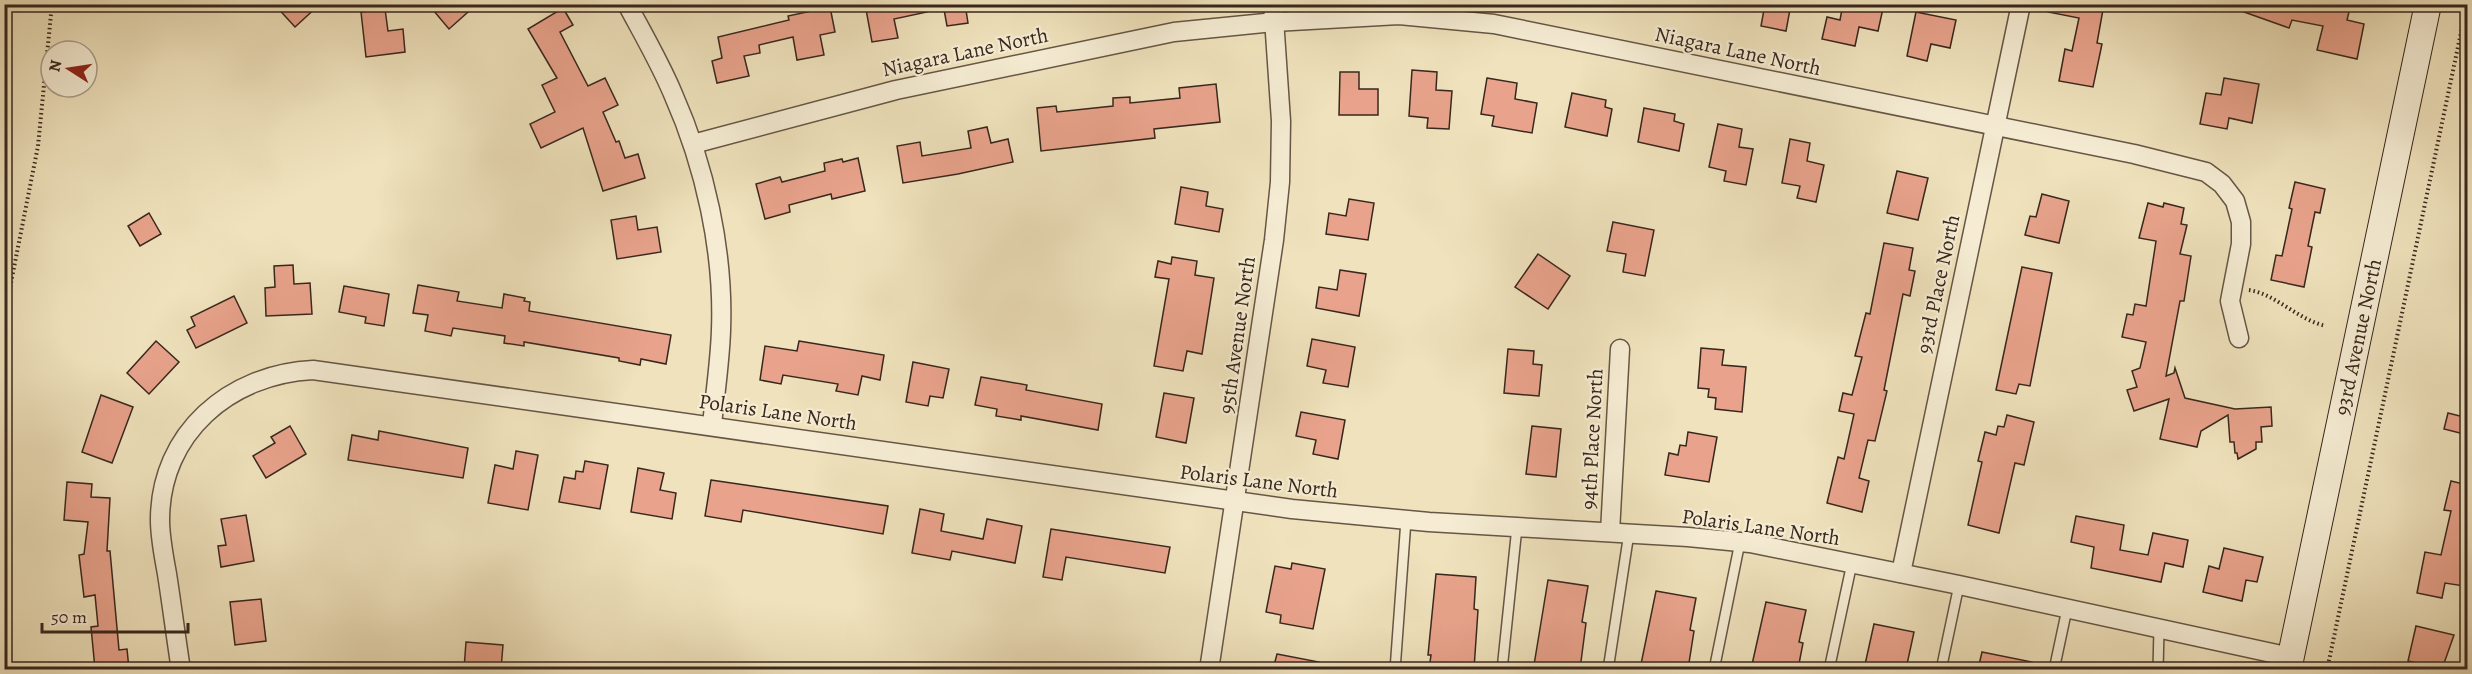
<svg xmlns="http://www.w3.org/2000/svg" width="2472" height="674" font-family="Alegreya,serif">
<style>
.building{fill:#e9a38c;stroke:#38271d;stroke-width:1.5}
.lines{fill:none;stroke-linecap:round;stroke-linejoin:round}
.service-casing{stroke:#665645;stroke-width:12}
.minor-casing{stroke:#665645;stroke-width:21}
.secondary-casing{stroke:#38271d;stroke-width:28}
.path{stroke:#38271d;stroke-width:4;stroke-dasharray:1.5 3;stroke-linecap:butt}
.service{stroke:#f5ecd3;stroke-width:9}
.minor{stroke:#f5ecd3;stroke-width:18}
.secondary{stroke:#f5ecd3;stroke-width:26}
.labels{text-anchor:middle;stroke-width:4.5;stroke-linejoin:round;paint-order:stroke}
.street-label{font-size:21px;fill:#38271d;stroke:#f5ecd3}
</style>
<rect width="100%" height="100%" fill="#efe2bc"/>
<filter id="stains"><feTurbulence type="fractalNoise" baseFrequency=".00333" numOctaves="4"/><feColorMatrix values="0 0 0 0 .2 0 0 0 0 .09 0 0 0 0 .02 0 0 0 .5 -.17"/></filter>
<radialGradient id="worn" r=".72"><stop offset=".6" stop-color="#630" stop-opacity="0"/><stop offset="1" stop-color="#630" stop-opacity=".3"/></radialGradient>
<g class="building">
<path d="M274,4H320L295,27Z"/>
<path d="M428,4H477L449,29Z"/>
<path d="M865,4H926L927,12L894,19L898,38L872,42Z"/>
<path d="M943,4H965L968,23L947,26Z"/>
<path d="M1765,4H1791L1786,31L1761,26Z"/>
<path d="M1843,4H1884L1878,31L1859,27L1855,46L1822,39L1827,17L1840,20Z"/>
<path d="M2048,4H2104L2097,43L2102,44L2093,87L2059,81L2065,49L2072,51L2079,18L2048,12Z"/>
<path d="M2231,4H2351L2347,20L2364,24L2357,59L2317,50L2323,26L2292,20L2289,28L2230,7Z"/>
<path d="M830,7L835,32L820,35L824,55L797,60L793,37L759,45L760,53L744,56L749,76L717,83L712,61L722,58L718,37L789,20L788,16Z"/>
<path d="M563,8L573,25L560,32L588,86L605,78L618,105L603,112L616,142L619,141L625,158L638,154L645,178L603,191L583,128L541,148L530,124L555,112L542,85L557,78L528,29Z"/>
<path d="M385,9L388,31L403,29L405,52L366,57L361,12Z"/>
<path d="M1916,12L1956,20L1950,48L1931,44L1927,61L1907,56Z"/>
<path d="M1412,70L1437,72L1436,90L1452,91L1449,129L1427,128L1428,118L1409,116Z"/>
<path d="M1340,72H1359V89H1378V115H1339Z"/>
<path d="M1487,78L1517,83L1515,99L1537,103L1532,133L1492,126L1494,116L1481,114Z"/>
<path d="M2224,78L2259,84L2252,123L2229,118L2227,129L2200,124L2206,93L2221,95Z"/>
<path d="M1216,84L1220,122L1154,129L1155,138L1041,151L1037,108L1056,106L1057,112L1113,106V98L1130,97V103L1180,98L1179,88Z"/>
<path d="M1572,93L1606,100L1605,107L1612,109L1607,136L1565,127Z"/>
<path d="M1644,108L1675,114L1674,121L1684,124L1679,151L1638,142Z"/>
<path d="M1718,124L1742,129L1739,147L1753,149L1746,185L1724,181L1726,171L1709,167Z"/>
<path d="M987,127L991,143L1008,139L1013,162L958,174L903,183L897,146L920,142L922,156L971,148L968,131Z"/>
<path d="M1790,139L1810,143L1807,161L1824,165L1816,202L1797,198L1800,186L1782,183Z"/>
<path d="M858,158L865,191L832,199L831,194L789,205L790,212L765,219L756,184L780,177L782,182L825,171L824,163L842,159L843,162Z"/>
<path d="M1897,171L1928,178L1918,220L1887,213Z"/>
<path d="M2295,182L2325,189L2320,213L2315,212L2308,246L2312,247L2304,287L2271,280L2276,255L2282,256L2292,209L2289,208Z"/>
<path d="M1181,187L1208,192L1206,206L1223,209L1219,232L1175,224Z"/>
<path d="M2042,194L2069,201L2059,243L2025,235L2030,216L2036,217Z"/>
<path d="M1349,199L1374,203L1368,240L1326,234L1329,213L1346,216Z"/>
<path d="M2148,203L2163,207L2164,203L2184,208L2181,224L2187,225L2180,254L2191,256L2184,301H2180L2166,376L2174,373L2175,368L2185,398L2235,409L2271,407L2272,426L2261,427L2262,442H2256V449L2238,459L2237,453H2235L2234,442H2230L2228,415L2201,431L2197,447L2160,439L2169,399L2134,411L2127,390L2137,387L2132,371L2140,368L2146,342L2122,337L2127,314L2133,315L2135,304L2146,306L2156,241L2139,238Z"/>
<path d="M149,213L161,234L140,246L128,226Z"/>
<path d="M636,216L638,230L657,227L661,252L617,259L611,220Z"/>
<path d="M1613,222L1654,230L1645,276L1623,272L1626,254L1607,251Z"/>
<path d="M1884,243L1913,248L1909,270L1915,271L1910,296L1903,294L1884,390L1887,391L1875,441L1868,440L1859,478L1869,481L1862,512L1827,503L1838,457L1844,459L1854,414L1839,411L1843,393L1852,395L1862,357L1855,356L1866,313L1870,314Z"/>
<path d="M1538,254L1570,276L1548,309L1515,287Z"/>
<path d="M1172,257L1197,261L1195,275L1214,278L1202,354L1187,351L1183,371L1154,366L1169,279L1155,277L1158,261L1171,264Z"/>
<path d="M293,265L294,284L310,283L312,314L266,316L265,288L275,287L274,266Z"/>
<path d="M2022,267L2052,273L2030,386L2019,384L2016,394L1996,390Z"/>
<path d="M1340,270L1366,274L1359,316L1316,308L1319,287L1337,290Z"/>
<path d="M418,285L459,292L457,301L502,308L504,294L525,298L524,301L530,302L529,311L671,335L666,364L641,359L640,365L619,361V358L524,342V346L504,343L505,336L453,328L451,336L425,331L428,315L413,313Z"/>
<path d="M344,286L389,294L384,326L365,323L366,317L339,312Z"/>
<path d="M234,296L247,323L196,348L187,330L195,326L191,317Z"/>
<path d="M1312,339L1355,347L1348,387L1323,383L1326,370L1307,366Z"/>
<path d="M156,341L179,362L149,394L127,373Z"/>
<path d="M799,341L884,355L880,380L862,376L858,395L836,391L838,384L783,375L781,384L760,380L765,346L797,351Z"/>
<path d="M1701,348L1724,350L1722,365L1746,367L1742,412L1715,409L1716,398L1708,397L1709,389L1698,388Z"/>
<path d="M1508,349L1534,351L1533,364L1542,365L1539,396L1504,393Z"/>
<path d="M913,362L949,369L943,398L930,396L928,406L906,402Z"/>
<path d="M981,377L1027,385L1026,390L1102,404L1098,430L1021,416V420L996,416L997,409L975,405Z"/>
<path d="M1164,393L1194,398L1186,443L1156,437Z"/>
<path d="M101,395L133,407L112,463L82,452Z"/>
<path d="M1301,412L1345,420L1338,459L1313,454L1316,440L1296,436Z"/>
<path d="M2448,413L2468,418V435L2444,429Z"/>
<path d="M2007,415L2034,422L2024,465L2015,463L1999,533L1968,525L1982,462L1978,461L1985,432L1996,435L1998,426L2004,427Z"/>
<path d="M290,426L306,454L266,478L253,456L275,443L271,437Z"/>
<path d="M1532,426L1561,429L1556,477L1526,474Z"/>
<path d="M379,431L468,448L463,478L348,460L352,435L378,440Z"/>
<path d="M1688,432L1717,437L1709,482L1665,475L1669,453L1678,455L1680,445L1686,446Z"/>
<path d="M516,451L538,455L528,510L488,503L495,465L513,469Z"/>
<path d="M585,461L608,465L600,509L559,502L564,477L575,479L576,471L583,472Z"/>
<path d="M638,468L664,473L660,490L676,493L672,519L631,512Z"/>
<path d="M711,480L888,506L883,534L743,510L741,522L705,516Z"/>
<path d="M2451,481L2468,485V569L2464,586L2445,583L2442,598L2417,593L2425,552L2441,555L2451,511L2444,510Z"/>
<path d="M67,482L92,484L91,497L110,498L107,551H110L119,650L127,649L129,669H95L91,627L98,626L95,595L84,597L79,555L84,554L88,522L64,520Z"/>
<path d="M920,509L944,514L941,531L983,539L987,519L1022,526L1015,563L952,551L950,560L912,553Z"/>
<path d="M246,515L254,561L221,567L218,546L226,545L221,519Z"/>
<path d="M2076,516L2124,525L2120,550L2148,555L2153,533L2188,540L2183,567L2165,563L2161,582L2091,568L2094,547L2071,542Z"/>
<path d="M1051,529L1170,547L1165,573L1066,557L1062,580L1043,577Z"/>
<path d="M2224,548L2263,557L2257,582L2246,580L2242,601L2203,592L2209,566L2219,569Z"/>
<path d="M1292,563L1325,569L1313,629L1280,623L1281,615L1266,612L1275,566L1291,569Z"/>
<path d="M1436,574L1476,577L1474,609L1478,610L1474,669H1429L1431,655H1428Z"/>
<path d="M1548,580L1588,586L1582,622L1586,623L1580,669L1534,665Z"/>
<path d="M1656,591L1696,598L1690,630L1694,631L1688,669H1640Z"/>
<path d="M261,599L266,641L235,645L230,602Z"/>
<path d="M1766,602L1806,610L1799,642L1803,643L1798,669H1751Z"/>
<path d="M1874,624L1914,632L1906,669H1864Z"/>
<path d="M2416,626L2454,635L2442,669L2408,661Z"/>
<path d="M466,642L503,645L501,669H464Z"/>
<path d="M1982,652L2032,662L2031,669H1978Z"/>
<path d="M1277,654L1319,662V669H1273Z"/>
</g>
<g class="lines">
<g class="service-casing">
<g id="service">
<path d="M1395,670L1406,520"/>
<path d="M1502,670L1517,527"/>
<path d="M1608,670L1629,533"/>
<path d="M1714,670L1740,542"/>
<path d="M1829,670L1852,563"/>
<path d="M1941,670L1959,585"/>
<path d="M2054,670L2067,609"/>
<path d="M2158,670L2159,629"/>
</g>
</g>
<g class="minor-casing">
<g id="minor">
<path d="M627,4C643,34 660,63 673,94C705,166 724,251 721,330C720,362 715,394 712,425"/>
<path d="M693,144L896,90L1174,32L1274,22L1399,15L1494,24L2134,154L2206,172L2222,184L2235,201L2241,222V244L2230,301L2239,338"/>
<path d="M1610,532L1620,349"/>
<path d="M1901,573L2021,4"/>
<path d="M181,670C176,638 172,606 167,574C164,557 160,538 160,520C160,433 230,374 313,370L1292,509L1429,522L1688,537L1750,543L1959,585L2290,657"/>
<path d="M1209,670L1274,240L1280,182L1281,121L1273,4"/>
</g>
</g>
<g class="secondary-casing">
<path id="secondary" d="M2288,670L2428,4"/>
</g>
<g class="path">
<path d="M2249,290C2276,294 2298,320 2326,326"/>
<path d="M4,318L38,146L52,4"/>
<path d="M2327,670L2467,4"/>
</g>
<use href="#service" class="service"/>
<use href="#minor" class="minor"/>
<use href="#secondary" class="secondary"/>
</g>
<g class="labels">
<g class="street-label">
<text transform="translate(1738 51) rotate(12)" y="7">Niagara Lane North</text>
<text transform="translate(965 52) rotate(-12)" y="7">Niagara Lane North</text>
<text transform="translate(1938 284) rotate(-78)" y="7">93rd Place North</text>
<text transform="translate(1237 335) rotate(-82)" y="7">95th Avenue North</text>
<text transform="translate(2358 337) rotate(-78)" y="7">93rd Avenue North</text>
<text transform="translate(778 412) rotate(8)" y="7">Polaris Lane North</text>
<text transform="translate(1592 439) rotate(-87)" y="7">94th Place North</text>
<text transform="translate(1259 481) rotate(7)" y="7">Polaris Lane North</text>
<text transform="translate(1761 527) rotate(8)" y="7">Polaris Lane North</text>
</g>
</g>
<rect width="2472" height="674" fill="none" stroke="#efe2bc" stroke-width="24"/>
<rect x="6" y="6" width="2460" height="662" fill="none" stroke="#38271d" stroke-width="3"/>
<rect x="12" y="12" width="2448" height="650" fill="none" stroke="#38271d" stroke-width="1.5"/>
<g transform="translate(69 69) rotate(282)"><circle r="28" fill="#f5ecd3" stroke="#a99d8a" stroke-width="1.5"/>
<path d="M0-4.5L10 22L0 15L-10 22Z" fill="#8f2418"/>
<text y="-9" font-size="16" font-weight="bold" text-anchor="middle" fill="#38271d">N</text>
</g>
<path d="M42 623v9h146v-9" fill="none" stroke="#38271d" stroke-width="3"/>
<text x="51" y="623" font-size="18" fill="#38271d" stroke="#f5ecd3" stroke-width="4.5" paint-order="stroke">50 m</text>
<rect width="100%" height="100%" filter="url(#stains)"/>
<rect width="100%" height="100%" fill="url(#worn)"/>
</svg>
